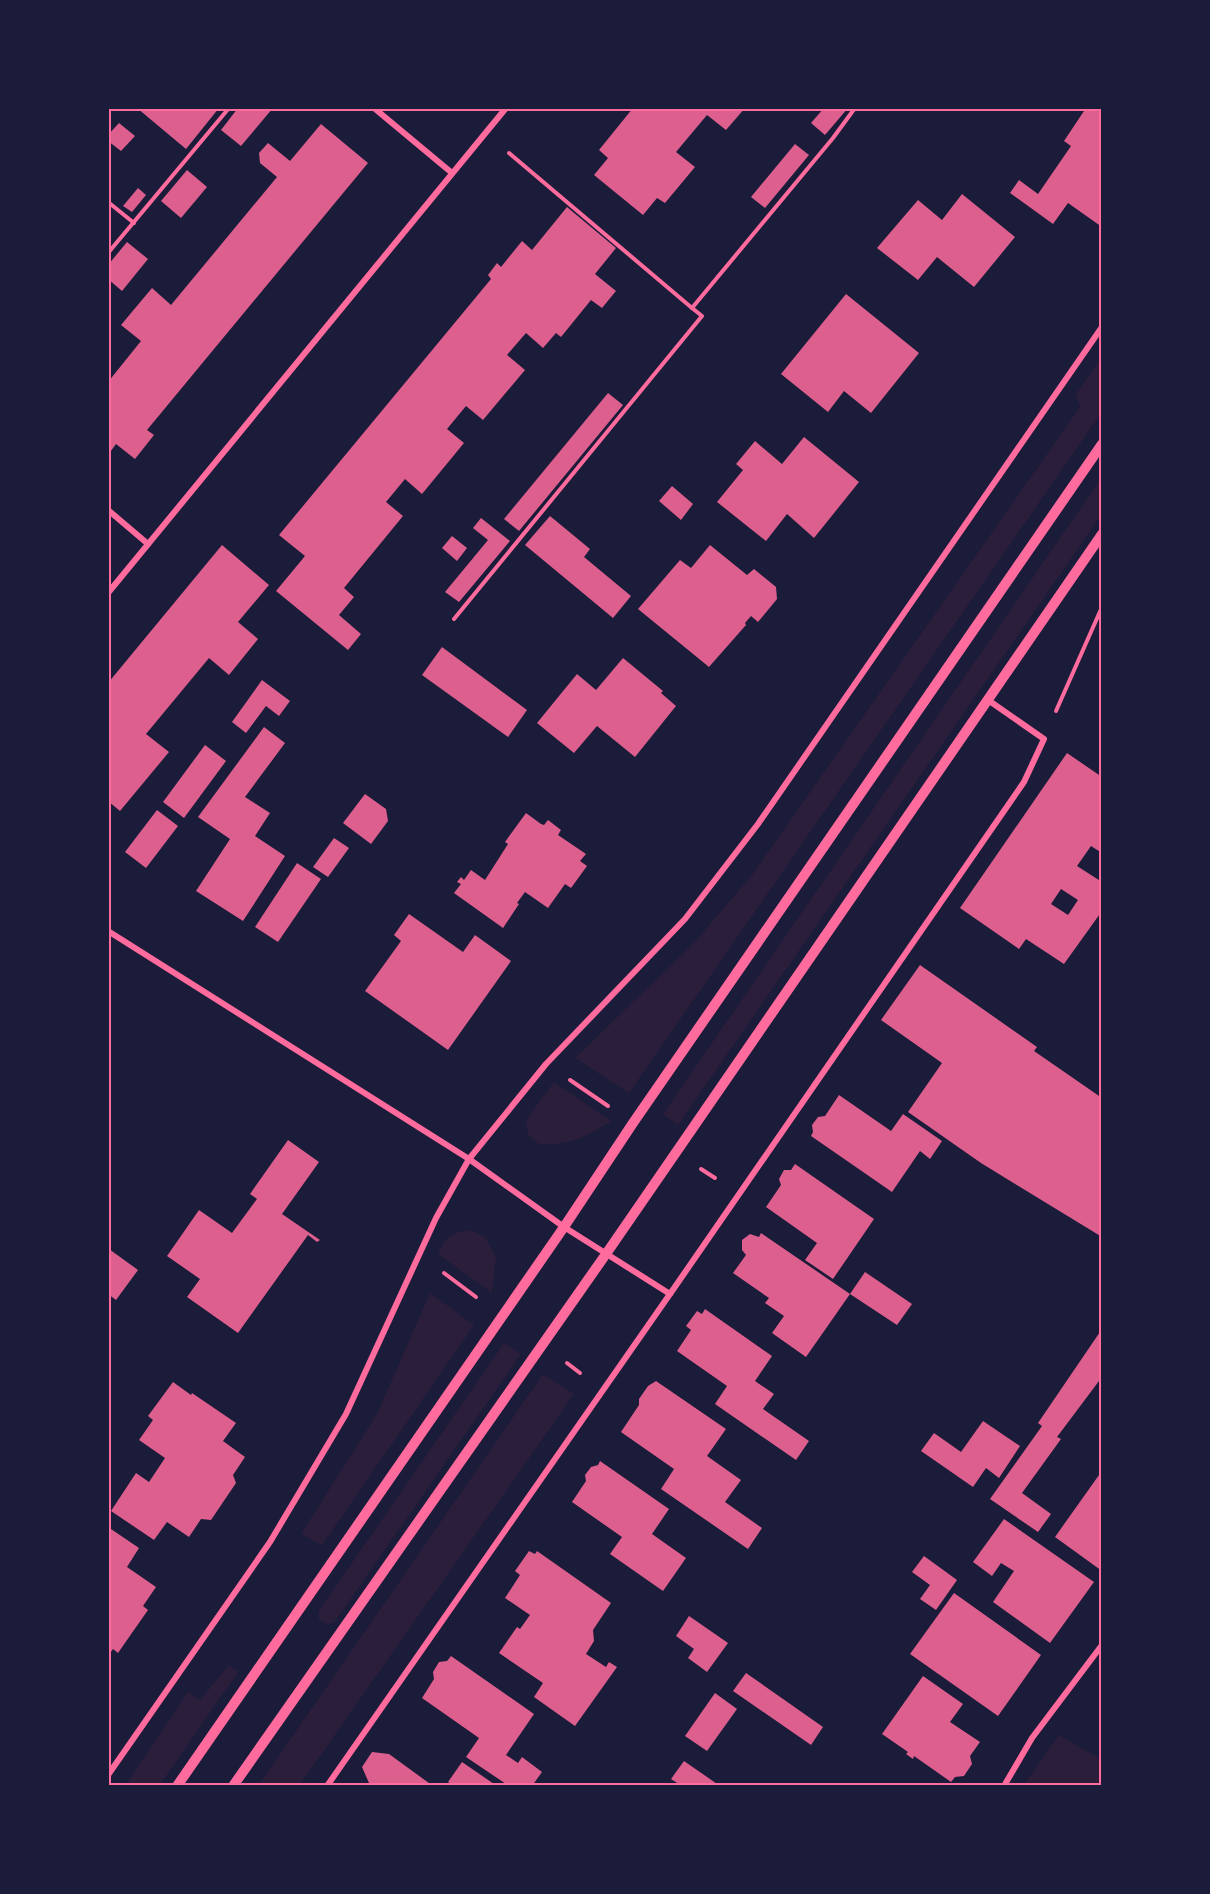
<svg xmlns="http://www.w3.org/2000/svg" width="1210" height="1894" font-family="'Playfair Display',serif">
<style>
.green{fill:#2a1e3b}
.building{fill:#dd5f8e;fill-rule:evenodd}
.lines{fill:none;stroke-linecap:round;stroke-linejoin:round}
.path{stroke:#ff6b9d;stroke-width:4}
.minor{stroke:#ff6b9d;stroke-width:6}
.tertiary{stroke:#ff6b9d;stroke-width:10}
.neatline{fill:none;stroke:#ff6b9d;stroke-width:2}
</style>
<rect width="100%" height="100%" fill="#1b1b3a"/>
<g class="green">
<path d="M1102,357V412L629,1093L575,1058L694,943L752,875L1080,407L1076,394Z"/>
<path d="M1102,477V514L678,1125L663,1114Z"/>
<path d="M554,1082L611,1121C586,1137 569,1146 539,1144L528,1134L526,1120Z"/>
<path d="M472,1230L486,1238L496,1257L492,1293L438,1254C447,1234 451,1233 472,1230Z"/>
<path d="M430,1293L474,1325L322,1545L301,1534L377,1414Z"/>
<path d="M504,1343L521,1354L334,1623L326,1624L319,1619L318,1612Z"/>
<path d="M543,1374L574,1394L299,1786H258Z"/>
<path d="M229,1665L238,1672L159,1786H125L188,1692L200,1700Z"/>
<path d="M1059,1735L1102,1760V1786H1023Z"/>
</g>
<g class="building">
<path d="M137,108H219L186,149Z"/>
<path d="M238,108H273L241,146L221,130Z"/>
<path d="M633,108H745L726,130L707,115L676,152L695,167L665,203L657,198L643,215L594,175L608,158L599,150Z"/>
<path d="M824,108H848L825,135L811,123Z"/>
<path d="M1086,108H1102V227L1068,203L1053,224L1010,193L1019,180L1038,194L1071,146L1064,141Z"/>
<path d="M119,123L135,136L121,151L108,141V135Z"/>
<path d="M321,124L368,163L147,430L154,435L135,459L116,444L108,455V382L141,341L121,325L152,288L171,305L277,177L260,163L259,153L268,143L290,161Z"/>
<path d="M795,144L809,155L765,208L751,197Z"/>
<path d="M187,170L207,187L181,218L161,201Z"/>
<path d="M138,188L146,195L132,212L123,206Z"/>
<path d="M962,194L1015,237L974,287L937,257L918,280L877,248L918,200L942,220Z"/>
<path d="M567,207L616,248L595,274L616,291L602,308L591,300L561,337L556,333L543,348L526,333L507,355L525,370L483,420L466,406L447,429L464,443L422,494L405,479L386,502L403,516L344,588L354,597L339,615L361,634L348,650L276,591L305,556L279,535L491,279L488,275L497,263L501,267L522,241L532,250Z"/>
<path d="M127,242L148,259L122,291L108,279V265Z"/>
<path d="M846,294L919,353L871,413L844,391L828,412L781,374Z"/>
<path d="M608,393L623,405L519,531L504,519Z"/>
<path d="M804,437L859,482L814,538L787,514L766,541L717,502L743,470L736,464L755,441L782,464Z"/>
<path d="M672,486L693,504L681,520L659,501Z"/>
<path d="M550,516L590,549L584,557L631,596L613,618L525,545Z"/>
<path d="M481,518L510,541L459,602L445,592L488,540L473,528Z"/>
<path d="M452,536L467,548L457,561L442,548Z"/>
<path d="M222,545L269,585L238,622L258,639L229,675L209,658L146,734L169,752L120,811L108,801V683Z"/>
<path d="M710,545L747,575L754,569L776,587L777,599L758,622L751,616L745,623L746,625L709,667L638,609L680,560L691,568Z"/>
<path d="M442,647L527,710L508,737L422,675Z"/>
<path d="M623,658L663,691L661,693L676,706L635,757L597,726L574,753L537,723L577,674L596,690Z"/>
<path d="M262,680L290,701L279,716L266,706L246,733L232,722Z"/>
<path d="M264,727L285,743L245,797L270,813L255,836L285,856L243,921L196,891L230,839L198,817Z"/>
<path d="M205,745L226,761L184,818L163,802Z"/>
<path d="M1067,753L1102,777V853L1091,846L1077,866L1102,882V911L1064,964L1026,939L1019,949L960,908ZM1061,889L1078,900L1068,915L1051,904Z"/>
<path d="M365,794L386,809L388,821L371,844L343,823Z"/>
<path d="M157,810L178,826L146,868L125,852Z"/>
<path d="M526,813L541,824L544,825L548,820L561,830L558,835L586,854L580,861L587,866L571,888L565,884L548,908L525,892L517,903L519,904L503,928L454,893L461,884L457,882L461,877L464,880L471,870L485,880L508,844L505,842Z"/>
<path d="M334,838L349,848L328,877L313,867Z"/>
<path d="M297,863L321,879L278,942L255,927Z"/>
<path d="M409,914L463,952L475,935L511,961L448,1050L365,991L401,941L394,935Z"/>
<path d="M920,965L1037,1047L1034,1051L1102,1098V1237L981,1163L908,1112L942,1063L881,1020Z"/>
<path d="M839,1095L891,1131L903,1114L942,1141L930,1159L920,1151L892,1192L811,1136L813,1132L812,1125L818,1117L825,1116Z"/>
<path d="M288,1140L319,1162L282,1214L320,1240L317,1242L308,1235L238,1333L187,1297L200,1279L167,1256L199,1210L232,1233L257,1199L250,1194Z"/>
<path d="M795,1164L874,1219L833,1279L805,1260L817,1243L766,1207L781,1185L779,1179L784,1170H791Z"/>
<path d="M761,1233L850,1294L806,1357L772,1333L784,1316L765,1303L769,1298L733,1273L746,1255L742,1250V1240L750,1234L759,1237Z"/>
<path d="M109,1249L138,1270L116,1300L108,1294Z"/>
<path d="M865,1272L912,1304L897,1325L850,1294Z"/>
<path d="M705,1309L772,1356L755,1381L774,1394L763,1409L809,1441L796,1460L715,1404L727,1386L677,1351L691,1330L686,1326L697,1311L702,1314Z"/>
<path d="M1102,1329V1377L1057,1437L1061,1439L1022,1493L1051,1514L1038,1532L990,1499L1042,1426L1038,1423Z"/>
<path d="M656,1381L726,1429L707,1456L741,1480L725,1502L762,1528L748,1549L661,1489L674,1469L621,1432L639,1405V1399L648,1386Z"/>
<path d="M173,1382L191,1395L192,1393L236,1423L223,1441L245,1457L233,1475L236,1483L211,1520L201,1519L189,1537L167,1522L154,1540L111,1511L136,1473L149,1482L165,1458L139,1440L153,1420L148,1416Z"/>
<path d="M983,1421L1020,1446L999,1478L986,1468L973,1487L921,1451L934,1433L961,1452Z"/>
<path d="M600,1461L669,1509L652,1534L686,1558L663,1591L610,1554L622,1537L572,1502L586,1481L585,1475L591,1467L598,1465Z"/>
<path d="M1099,1475L1102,1477V1571L1055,1537Z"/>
<path d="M1004,1519L1094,1582L1050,1643L993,1602L1014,1571L1001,1563L992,1576L973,1562Z"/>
<path d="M108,1527L139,1548L127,1567L156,1587L143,1606L148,1610L134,1630L118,1653L113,1649L108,1656Z"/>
<path d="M529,1551L535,1554L537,1551L611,1603L593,1630L594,1641L586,1654L606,1667L609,1662L617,1667L575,1726L534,1697L543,1683L499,1653L517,1627L520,1629L530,1615L505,1598L520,1575L515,1571Z"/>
<path d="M924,1556L957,1580L936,1610L920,1599L930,1585L912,1572Z"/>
<path d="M954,1593L1041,1655L998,1716L910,1654Z"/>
<path d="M689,1616L728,1643L707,1672L688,1658L694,1649L676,1636Z"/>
<path d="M451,1656L534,1714L506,1755L518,1763L522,1757L542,1772L532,1786H509L466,1757L479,1738L422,1698L434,1679L433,1672L439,1662L447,1661Z"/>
<path d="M746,1673L823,1727L811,1745L733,1691Z"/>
<path d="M923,1676L963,1704L950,1722L980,1742L970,1756L972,1764L964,1776L955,1777L951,1782L914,1756L913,1759L906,1754L908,1752L882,1734Z"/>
<path d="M715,1693L737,1709L707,1751L685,1736Z"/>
<path d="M372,1752L389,1754L433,1786H367L369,1783L362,1767Z"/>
<path d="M684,1761L720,1786H682L671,1779Z"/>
<path d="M462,1762L494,1784L492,1786H454L448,1782Z"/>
</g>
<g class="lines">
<g class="path">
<path d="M509,153L692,308"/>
<path d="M108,202L134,223"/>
<path d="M108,253L229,108"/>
<path d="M454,619L702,316L692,308L833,138L855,108"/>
<path d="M1056,711L1102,607"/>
<path d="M570,1080L608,1106"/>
<path d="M701,1169L715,1178"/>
<path d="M444,1273L476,1297"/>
<path d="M567,1363L580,1373"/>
</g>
<g class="minor">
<path d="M374,108L452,173"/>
<path d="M108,510L148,544"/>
<path d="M108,593L506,108"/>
<path d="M108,931L469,1159L564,1227L670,1294"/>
<path d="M108,1775L270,1542L346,1414L436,1218L469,1159L546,1064L685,919L758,824L1102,327"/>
<path d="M327,1786L670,1294L1024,782L1044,739L988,700"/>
<path d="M1004,1786L1032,1738L1102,1645"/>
</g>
<g class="tertiary">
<path d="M177,1786L564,1227L633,1123L1102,444"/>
<path d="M233,1786L606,1254L1102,534"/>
</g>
</g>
<rect width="1210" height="1894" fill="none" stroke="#1b1b3a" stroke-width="219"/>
<rect x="110" y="110" width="990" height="1674" class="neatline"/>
</svg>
